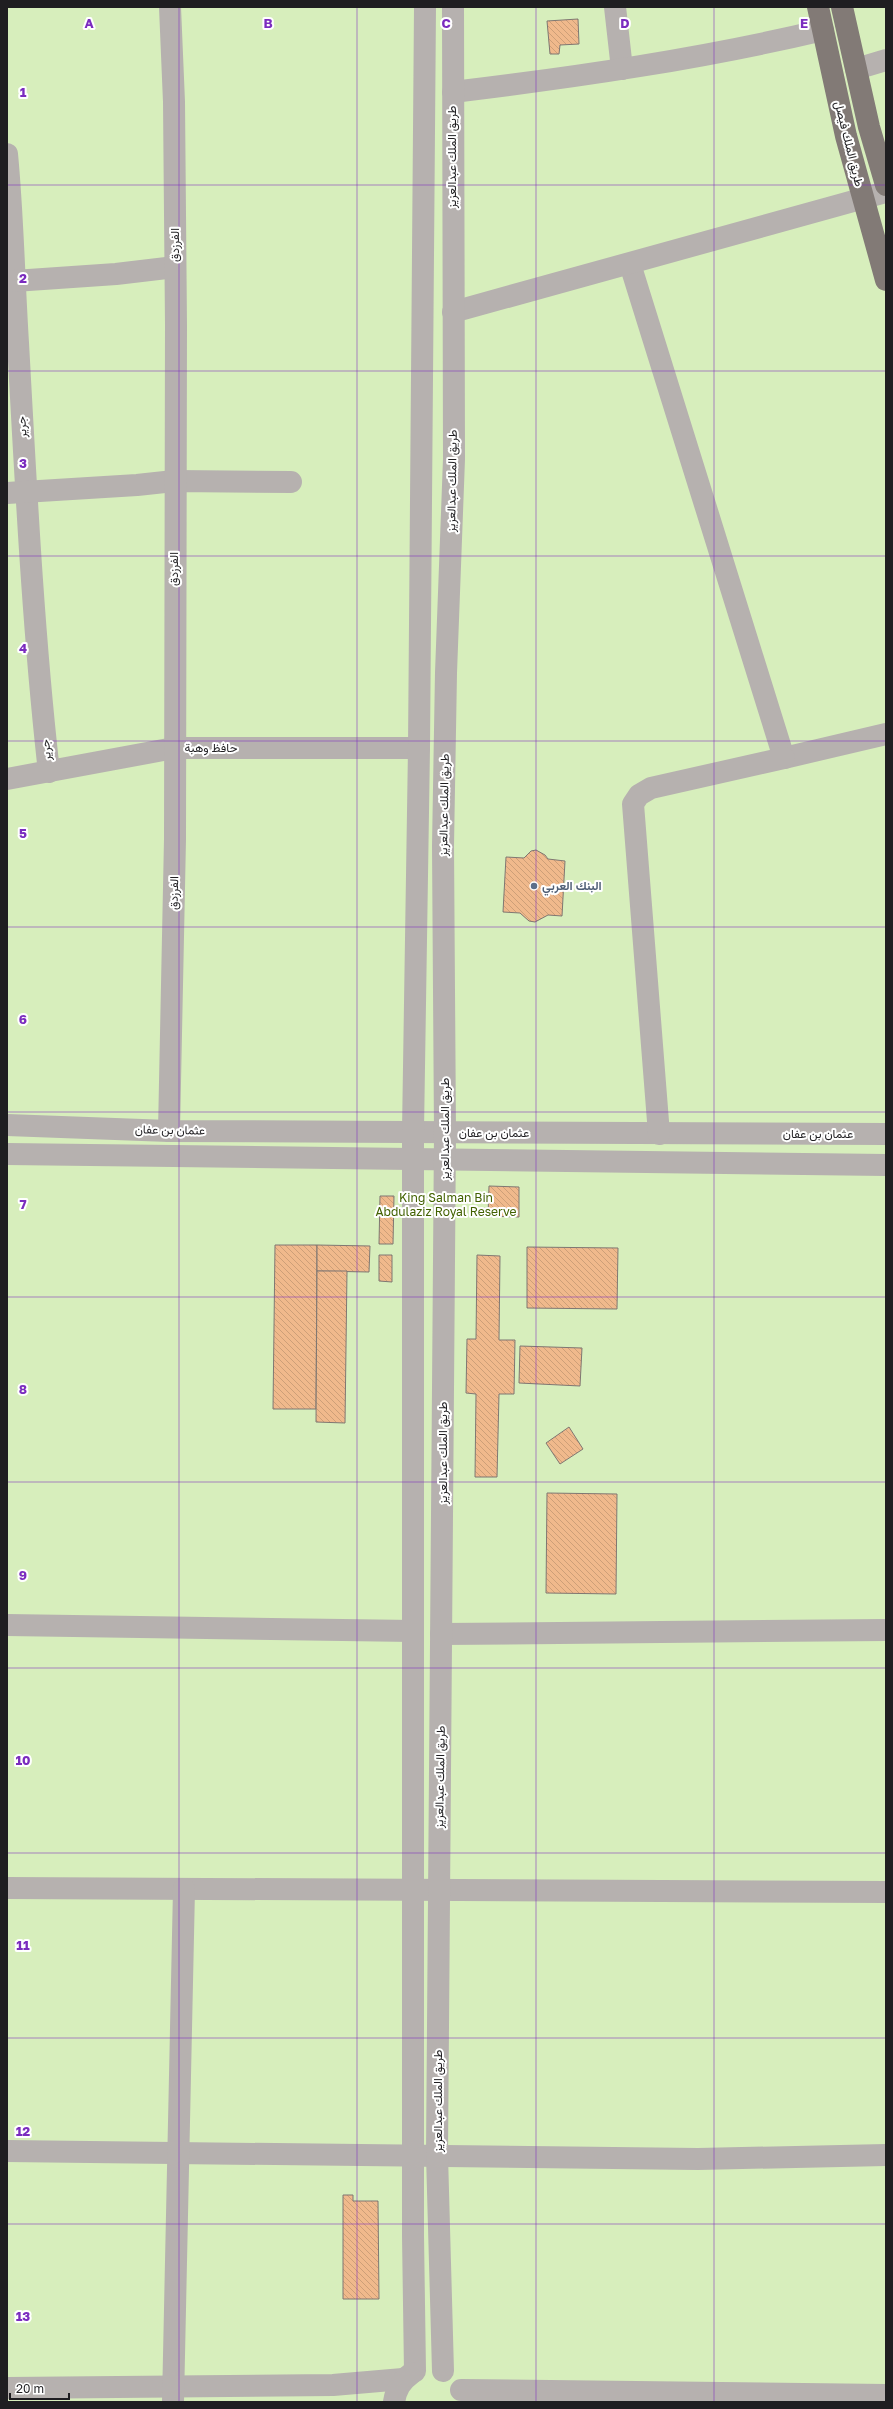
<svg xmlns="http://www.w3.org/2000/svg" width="893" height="2409" font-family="'Golos Text',Vazirmatn,sans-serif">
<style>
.park{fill:#d7eebc}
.building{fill:url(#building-back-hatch);stroke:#7f7772}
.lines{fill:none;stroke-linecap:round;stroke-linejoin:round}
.minor{stroke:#b6b1af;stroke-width:22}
.major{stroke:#827a76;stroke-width:22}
.grid{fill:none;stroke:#7b2cbf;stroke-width:1;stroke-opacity:0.55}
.service-dot{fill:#5c6f8a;stroke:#fff;stroke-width:1.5}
.labels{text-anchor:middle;stroke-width:4;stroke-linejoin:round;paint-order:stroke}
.street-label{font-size:12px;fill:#1f1e21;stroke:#fff}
.service-label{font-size:12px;font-weight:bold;fill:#4e5e75;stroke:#fff;text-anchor:start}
.park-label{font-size:12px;fill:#426101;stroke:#fff}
.grid-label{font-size:13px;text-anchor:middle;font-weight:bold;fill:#7b2cbf;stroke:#fff;stroke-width:4;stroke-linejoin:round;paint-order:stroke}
</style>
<defs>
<pattern id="building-back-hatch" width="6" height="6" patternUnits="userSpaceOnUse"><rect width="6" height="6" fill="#f0b98c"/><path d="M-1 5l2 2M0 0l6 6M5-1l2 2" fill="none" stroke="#cd9f78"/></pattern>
</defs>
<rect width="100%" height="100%" fill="#f6f2fb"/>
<rect class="park" x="7" y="7" width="879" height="2395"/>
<g class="building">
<path d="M578,19L579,44L560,45L559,54H550L547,21Z"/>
<path d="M536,850L545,855L548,859L565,861L562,916L548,915L535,922L529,921L520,913L503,912L506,857L524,858L531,851Z"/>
<path d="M489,1186L519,1187V1217L488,1216Z"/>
<path d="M380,1196H394L393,1244H379Z"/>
<path d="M275,1245H317L316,1409H273Z"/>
<path d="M317,1245L370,1246L369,1272L317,1271Z"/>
<path d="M527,1247L618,1248L617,1309L527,1308Z"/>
<path d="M379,1255H392V1282L379,1281Z"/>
<path d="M477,1255L500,1256L499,1340H515L514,1394H499L497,1477H475L476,1394L466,1393L467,1339H476Z"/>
<path d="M317,1271H347L345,1423L316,1422Z"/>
<path d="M520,1346L582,1348L580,1386L519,1383Z"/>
<path d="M569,1427L583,1449L560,1464L546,1443Z"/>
<path d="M547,1493L617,1494L616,1594L546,1593Z"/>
<path d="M343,2195H353V2201H378L379,2299H343Z"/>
</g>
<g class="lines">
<g class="minor">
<path d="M615,7L622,69"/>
<path d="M856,69L886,60"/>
<path d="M453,92C577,77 701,59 823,30"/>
<path d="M7,154C13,217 14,280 18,343C26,487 33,630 49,772"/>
<path d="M630,264L784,758L886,734"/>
<path d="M14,281L116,274L175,267"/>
<path d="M453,312L886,192"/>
<path d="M7,493L137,485L174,481L291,482"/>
<path d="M7,779L174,748H419"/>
<path d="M7,1125L169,1131L886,1134"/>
<path d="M169,1131L175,839L176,325L174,102L170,7"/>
<path d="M659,1134L633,804L639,795L651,788L784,758"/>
<path d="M7,1154L886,1165"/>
<path d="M7,1625L413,1631"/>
<path d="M441,1634L886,1630"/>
<path d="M7,1888L886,1892"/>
<path d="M7,2151L698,2159L886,2155"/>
<path d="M415,2371L413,2236V1131L419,748L425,7"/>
<path d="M443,2371L437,2155L445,1133L443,846L446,673L454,459L453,7"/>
<path d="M7,2388L333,2385L403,2379"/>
<path d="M461,2390L886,2395"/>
<path d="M173,2402L184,1889"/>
<path d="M394,2402C396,2389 401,2381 412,2373"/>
</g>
<g class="major">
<path d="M818,7L846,136L886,280"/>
<path d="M842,7L869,127L886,185"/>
</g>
</g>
<path class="grid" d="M179,7V2402M357,7V2402M536,7V2402M714,7V2402M7,185H886M7,371H886M7,556H886M7,741H886M7,927H886M7,1112H886M7,1297H886M7,1482H886M7,1668H886M7,1853H886M7,2038H886M7,2224H886"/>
<circle class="service-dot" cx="534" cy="886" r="4"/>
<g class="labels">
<g class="street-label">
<text transform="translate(849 144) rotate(76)" y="4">طريق الملك فيصل</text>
<text transform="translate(452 157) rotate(-90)" y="4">طريق الملك عبدالعزيز</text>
<text transform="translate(175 245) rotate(-90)" y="4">الفرزدق</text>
<text transform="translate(22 427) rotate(-93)" y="4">جرير</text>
<text transform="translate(452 481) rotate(-89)" y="4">طريق الملك عبدالعزيز</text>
<text transform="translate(174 569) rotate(-90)" y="4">الفرزدق</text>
<text x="211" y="752">حافظ وهبة</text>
<text transform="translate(46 750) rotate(-96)" y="4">جرير</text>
<text transform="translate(444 805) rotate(-89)" y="4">طريق الملك عبدالعزيز</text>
<text transform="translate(174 893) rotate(-89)" y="4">الفرزدق</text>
<text transform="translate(445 1129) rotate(-90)" y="4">طريق الملك عبدالعزيز</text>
<text transform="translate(170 1130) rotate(1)" y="4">عثمان بن عفان</text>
<text x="494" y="1137">عثمان بن عفان</text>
<text x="818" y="1138">عثمان بن عفان</text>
<text transform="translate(443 1453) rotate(-90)" y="4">طريق الملك عبدالعزيز</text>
<text transform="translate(440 1777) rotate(-89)" y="4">طريق الملك عبدالعزيز</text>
<text transform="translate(438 2101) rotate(-90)" y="4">طريق الملك عبدالعزيز</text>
</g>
<g class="service-label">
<text x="542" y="890">البنك العربي</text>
</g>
<g class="park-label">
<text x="446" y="1202">King Salman Bin<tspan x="446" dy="14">Abdulaziz Royal Reserve</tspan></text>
</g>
</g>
<g class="grid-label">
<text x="89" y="28">A</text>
<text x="268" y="28">B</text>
<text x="446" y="28">C</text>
<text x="625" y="28">D</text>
<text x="804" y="28">E</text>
<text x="23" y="97">1</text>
<text x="23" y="283">2</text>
<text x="23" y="468">3</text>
<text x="23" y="653">4</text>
<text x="23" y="838">5</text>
<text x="23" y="1024">6</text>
<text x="23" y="1209">7</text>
<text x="23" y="1394">8</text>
<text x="23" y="1580">9</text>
<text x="23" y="1765">10</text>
<text x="23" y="1950">11</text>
<text x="23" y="2136">12</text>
<text x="23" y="2321">13</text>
</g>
<rect width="893" height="2409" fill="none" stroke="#1f1e21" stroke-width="16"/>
<path d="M10 2393v6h59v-6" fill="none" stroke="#1f1e21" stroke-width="2"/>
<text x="16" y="2393" font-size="12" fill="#1f1e21" stroke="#ffffff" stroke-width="3" paint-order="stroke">20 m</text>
</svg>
